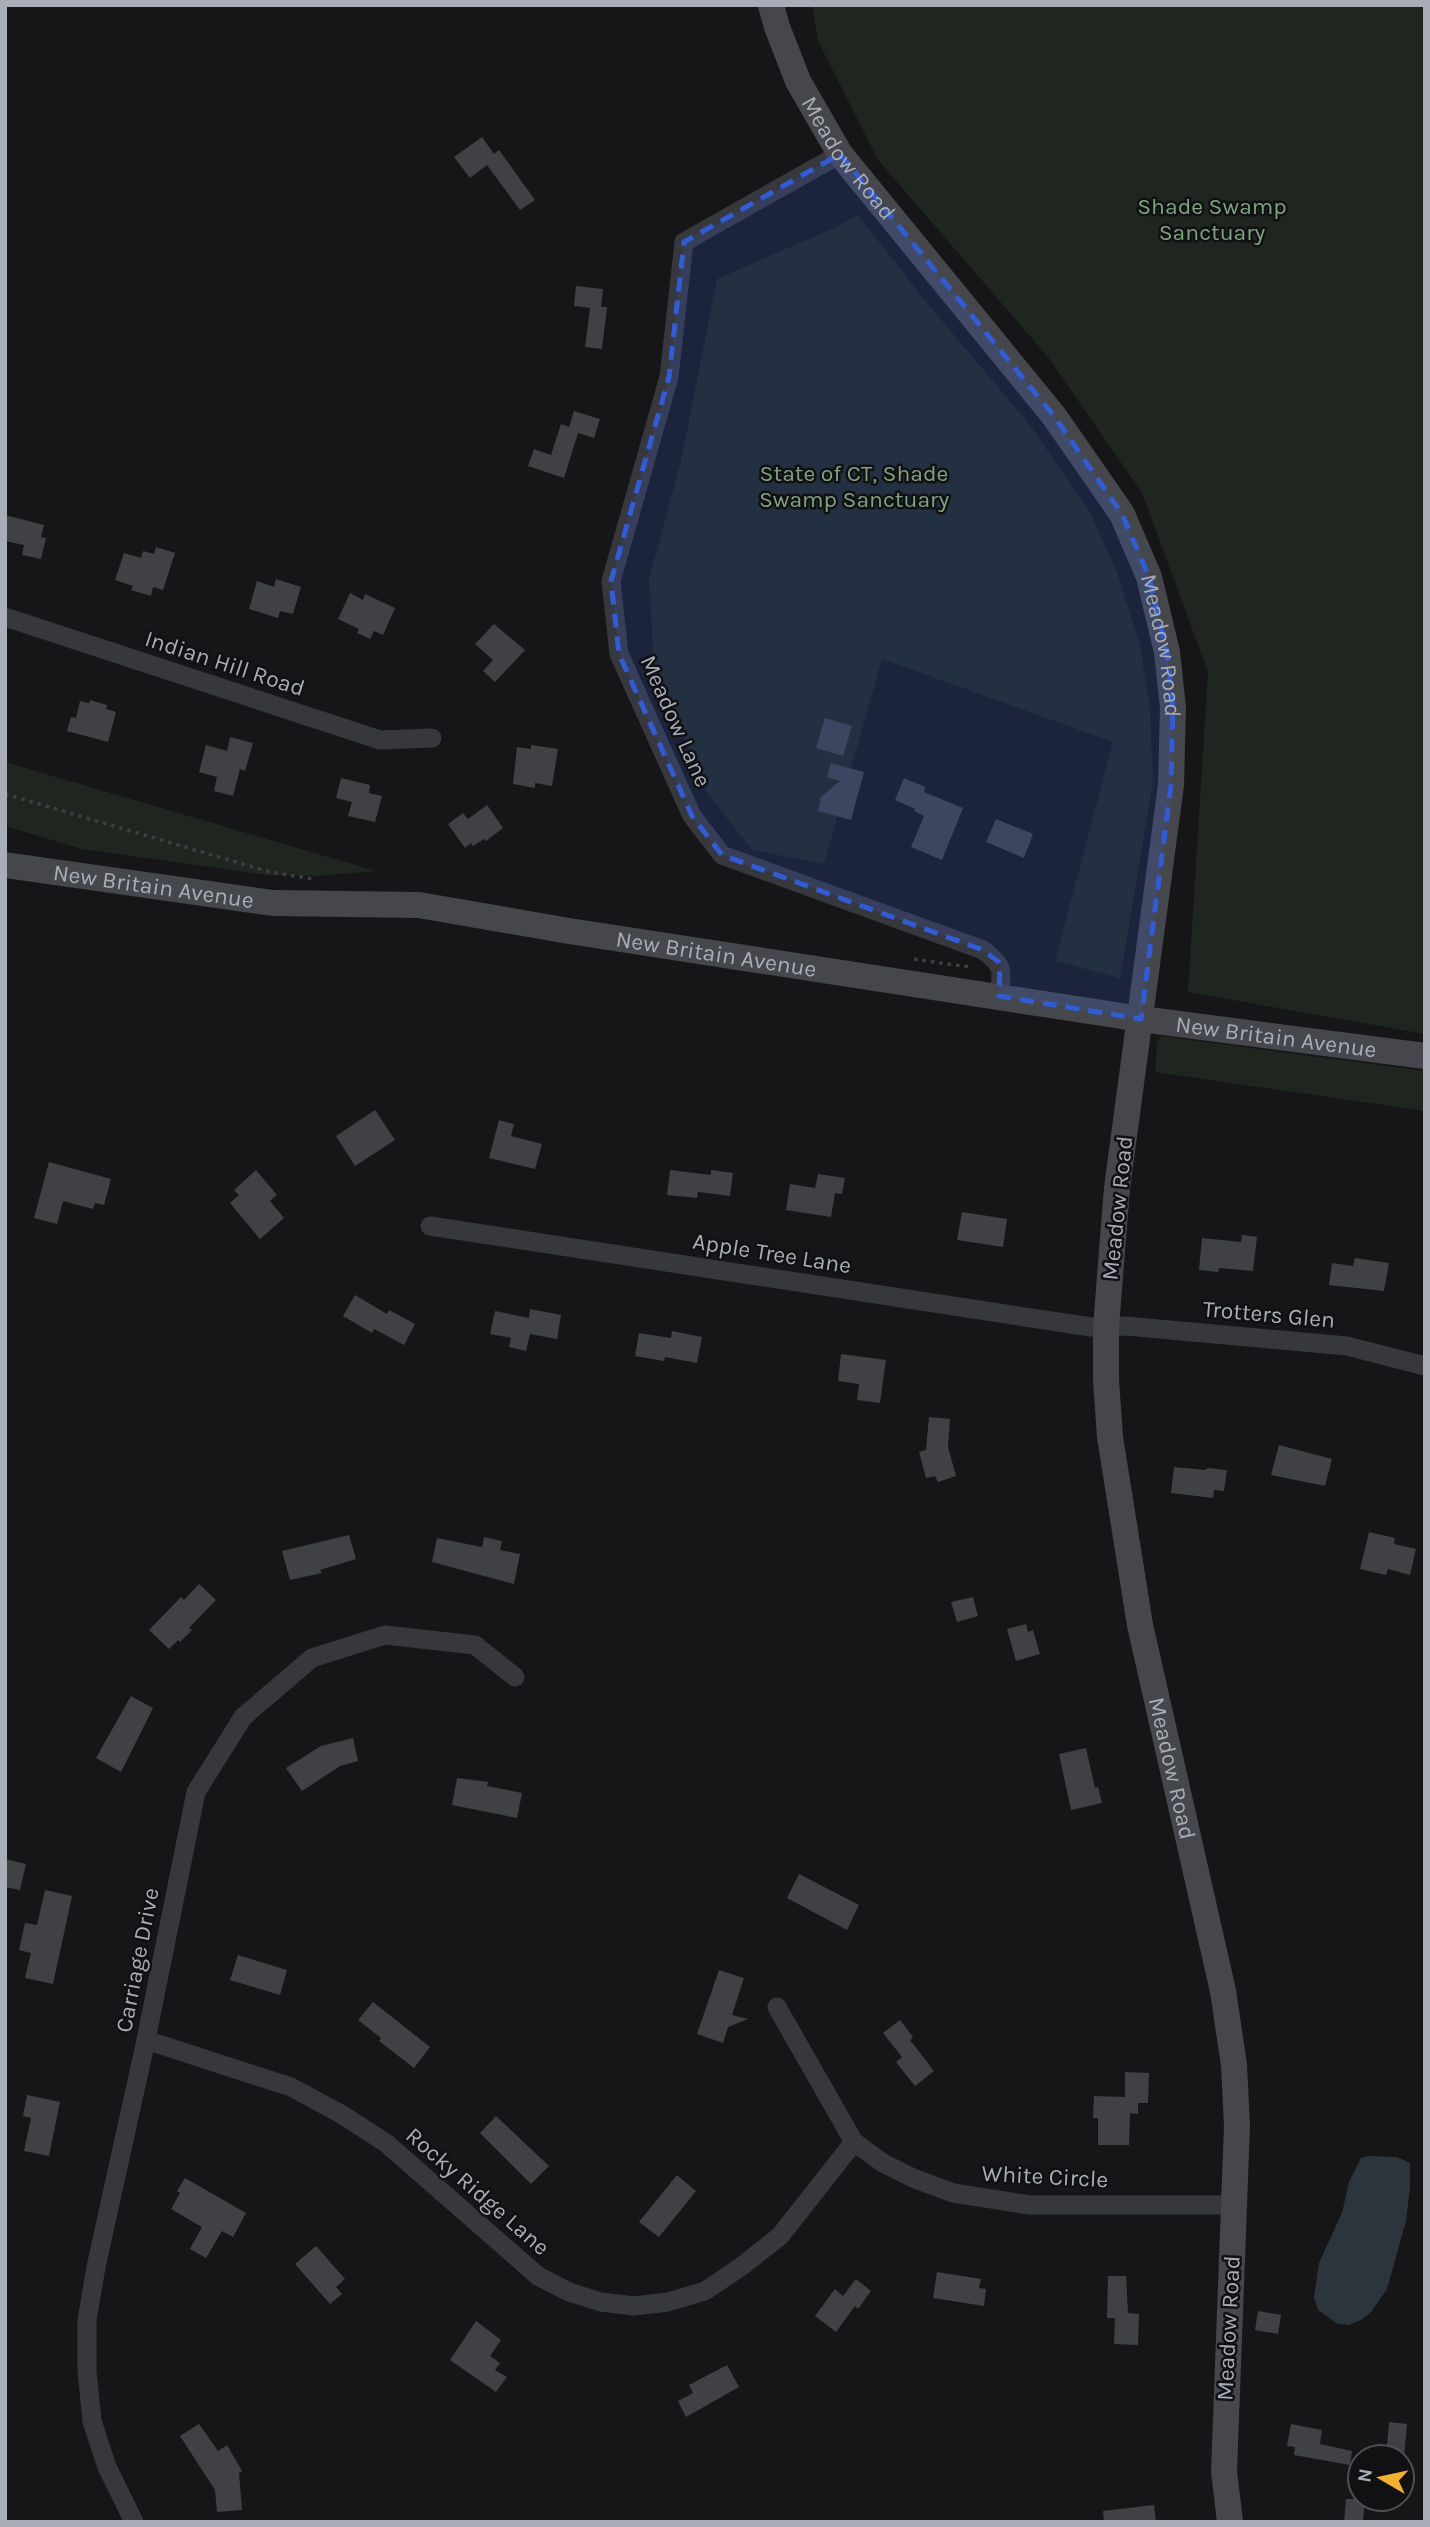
<svg xmlns="http://www.w3.org/2000/svg" width="1430" height="2527" font-family="Karla,sans-serif">
<style>
.green{fill:#1e261f}
.water{fill:#2c353c}
.building{fill:#404145}
.lines{fill:none;stroke-linecap:round;stroke-linejoin:round}
.path{stroke:#3d3f44;stroke-width:3.5;stroke-dasharray:3.5 5;stroke-linecap:butt}
.street{stroke:#37383d;stroke-width:19}
.secondary{stroke:#45474d;stroke-width:26}
.marked{fill:#325cd3;fill-opacity:0.2;stroke:#325cd3;stroke-width:5;stroke-dasharray:14 9;stroke-linejoin:round}
.labels{text-anchor:middle;stroke-width:5;stroke-linejoin:round;paint-order:stroke}
.street-label{font-size:23px;fill:#a8adb8;stroke:#111113}
.park-label{font-size:23px;fill:#7fa381;stroke:#111113}
</style>
<rect width="100%" height="100%" fill="#161618"/>
<g class="green">
<path d="M812,5H1425V1034L1188,992L1208,672L1142,493L1048,357L878,160L818,41Z"/>
<path d="M858,215L927,303L1030,425L1090,512L1117,572L1140,645L1150,708L1153,782L1120,978L1055,961L1113,742L882,659L824,864L752,850L707,793L654,666L649,579L681,461L717,279L836,227Z"/>
<path d="M5,762L376,871L316,876L267,875L82,849L5,826Z"/>
<path d="M1161,1036L1425,1071V1111L1155,1072L1157,1042Z"/>
</g>
<path class="water" d="M1369,2156L1397,2157L1410,2163V2187L1406,2221L1387,2289L1371,2312L1361,2320L1349,2325L1338,2324L1318,2310L1314,2297L1319,2263L1342,2213L1349,2182L1361,2158Z"/>
<g class="building">
<path d="M482,137L494,154L499,150L535,200L520,210L487,165L470,178L454,157Z"/>
<path d="M576,286L603,289L601,307H607L602,349L585,347L590,308L574,306Z"/>
<path d="M574,411L600,419L594,438L578,433L564,478L528,466L534,449L551,455L561,424L569,427Z"/>
<path d="M5,515L44,525L41,537L46,538L41,559L22,555L24,545L5,541Z"/>
<path d="M156,547L175,553L163,590L153,587L151,596L131,590L133,586L115,580L124,553L141,558L143,551L154,554Z"/>
<path d="M276,579L301,587L293,614L280,611L278,618L249,609L257,581L274,587Z"/>
<path d="M350,593L363,600L365,594L395,608L383,635L374,631L370,639L357,633L359,629L338,619Z"/>
<path d="M494,624L525,650L495,682L483,671L493,660L475,644Z"/>
<path d="M90,700L107,705L106,709L116,712L108,742L67,731L71,717L76,718L80,701L89,703Z"/>
<path d="M825,718L852,726L843,756L816,748Z"/>
<path d="M230,737L253,743L245,771L240,769L233,796L214,791L217,777L199,772L206,745L227,751Z"/>
<path d="M531,745L558,749L552,786L535,783V788L513,784L517,747L531,749Z"/>
<path d="M831,763L864,772L851,820L818,811L821,797L840,781L827,777Z"/>
<path d="M341,778L370,785L369,793L382,796L375,822L348,816L352,802L336,798Z"/>
<path d="M904,778L925,787L924,792L963,808L942,860L911,847L924,816L914,811L915,809L895,800Z"/>
<path d="M487,805L503,828L486,841L484,839L473,846L471,843L465,848L448,824L463,813L468,819Z"/>
<path d="M996,819L1033,834L1024,858L986,842Z"/>
<path d="M375,1110L395,1140L355,1166L336,1136Z"/>
<path d="M499,1120L514,1124L511,1136L542,1144L535,1169L489,1158Z"/>
<path d="M49,1162L111,1179L104,1205L95,1203L93,1209L63,1201L57,1224L34,1218Z"/>
<path d="M256,1170L277,1195L270,1201L284,1218L260,1239L230,1203L239,1195L234,1190Z"/>
<path d="M670,1170L711,1175V1170L733,1173L730,1196L698,1192L697,1198L667,1195Z"/>
<path d="M818,1174L845,1178L842,1194L835,1193L831,1217L786,1210L790,1184L815,1188Z"/>
<path d="M962,1212L1007,1219L1003,1247L957,1240Z"/>
<path d="M1242,1235L1257,1237L1253,1271L1219,1268L1218,1272L1199,1270L1202,1238L1241,1242Z"/>
<path d="M1355,1258L1389,1263L1384,1291L1329,1285L1332,1263L1353,1266Z"/>
<path d="M355,1295L387,1314L389,1310L415,1324L404,1345L374,1329L372,1333L343,1316Z"/>
<path d="M530,1309L561,1315L557,1339L530,1334L526,1351L509,1347L511,1338L490,1334L495,1311L529,1318Z"/>
<path d="M672,1331L702,1337L697,1363L665,1357L664,1361L635,1356L639,1333L671,1338Z"/>
<path d="M841,1354L886,1360L880,1403L857,1400L859,1384L838,1381Z"/>
<path d="M929,1417L950,1419L948,1447L956,1476L938,1482L935,1476L926,1478L919,1452L926,1450Z"/>
<path d="M1279,1445L1332,1459L1325,1486L1271,1475Z"/>
<path d="M1174,1467L1205,1470L1208,1468L1227,1470L1224,1491L1214,1490L1213,1498L1171,1493Z"/>
<path d="M1369,1532L1395,1538L1394,1544L1416,1549L1410,1575L1388,1569L1386,1575L1360,1569Z"/>
<path d="M349,1535L356,1559L320,1570L322,1573L290,1580L282,1551Z"/>
<path d="M484,1537L502,1541L500,1550L520,1554L514,1584L432,1562L437,1538L482,1547Z"/>
<path d="M199,1584L216,1600L189,1628L192,1630L180,1642L178,1640L169,1649L149,1630L181,1597L184,1600Z"/>
<path d="M973,1597L978,1616L957,1622L951,1602Z"/>
<path d="M1026,1624L1028,1632L1033,1630L1040,1654L1016,1661L1007,1629Z"/>
<path d="M131,1696L153,1708L121,1772L96,1758Z"/>
<path d="M353,1738L358,1761L340,1766L302,1791L286,1768L321,1746Z"/>
<path d="M1086,1748L1095,1788L1098,1787L1102,1803L1071,1810L1059,1754Z"/>
<path d="M457,1778L488,1782L487,1786L522,1793L517,1818L452,1805Z"/>
<path d="M5,1859L26,1864L20,1890L5,1887Z"/>
<path d="M799,1874L859,1905L847,1930L787,1898Z"/>
<path d="M45,1890L72,1896L53,1984L25,1978L31,1953L19,1950L25,1923L37,1925Z"/>
<path d="M238,1955L287,1970L280,1995L230,1980Z"/>
<path d="M719,1970L744,1978L732,2015L748,2019L728,2027L723,2043L697,2034Z"/>
<path d="M373,2002L430,2047L414,2068L379,2041L381,2038L358,2020Z"/>
<path d="M900,2020L913,2037L910,2040L934,2071L915,2086L896,2062L902,2057L883,2033Z"/>
<path d="M1125,2072L1149,2073L1148,2103H1138V2114L1130,2113L1129,2145H1098V2118H1093L1094,2096L1125,2097Z"/>
<path d="M27,2095L60,2102L49,2156L24,2151L31,2118L23,2116Z"/>
<path d="M496,2116L549,2166L531,2184L480,2133Z"/>
<path d="M677,2175L696,2191L659,2237L639,2222Z"/>
<path d="M185,2178L246,2213L233,2237L222,2231L206,2258L190,2249L202,2227L171,2209L180,2193L177,2191Z"/>
<path d="M316,2246L345,2279L336,2287L342,2294L330,2304L295,2264Z"/>
<path d="M937,2272L981,2279L979,2288L986,2289L984,2306L933,2298Z"/>
<path d="M1108,2276H1126L1128,2313L1139,2314L1138,2345L1114,2344L1115,2318H1107Z"/>
<path d="M856,2279L871,2291L858,2309L855,2306L836,2332L815,2316L835,2289L843,2296Z"/>
<path d="M1258,2311L1281,2315L1278,2334L1255,2330Z"/>
<path d="M476,2321L501,2340L490,2356L500,2363L495,2370L507,2377L496,2392L450,2360Z"/>
<path d="M727,2365L739,2387L686,2417L678,2401L693,2393L689,2385Z"/>
<path d="M1389,2422L1407,2424L1404,2457H1386Z"/>
<path d="M199,2424L218,2451L227,2445L242,2471L239,2473L242,2510L217,2512L215,2490L180,2436Z"/>
<path d="M1291,2424L1322,2430L1320,2444L1352,2451L1350,2465L1294,2455L1295,2447L1287,2446Z"/>
<path d="M1346,2499H1365L1363,2522H1344Z"/>
<path d="M1154,2505L1156,2522H1104L1103,2511Z"/>
</g>
<g class="lines">
<g class="path">
<path d="M5,794L270,872L313,879"/>
<path d="M914,959L969,967"/>
</g>
<g class="street">
<path d="M840,154L684,242L669,377L611,581L619,654L692,816L722,855L983,950C1005,967 1002,970 999,996"/>
<path d="M5,617L380,740L432,738"/>
<path d="M430,1226L1091,1327L1126,1326L1347,1346L1425,1366"/>
<path d="M777,2007L854,2142L883,2163L913,2178L953,2193L1030,2205H1234"/>
<path d="M146,2040L291,2087L341,2114L386,2143L538,2276L569,2292L601,2302L634,2306L668,2302L705,2291L742,2266L780,2236L854,2142"/>
<path d="M134,2522L107,2467L92,2421L87,2371V2320L96,2267L146,2040L196,1792L243,1717L312,1658L385,1635L475,1645L515,1677"/>
</g>
<g class="secondary">
<path id="s1" d="M771,5L777,27L798,81L840,154L1054,416L1122,514L1149,577L1167,652L1173,708L1171,785L1117,1188L1106,1327V1380L1110,1437L1140,1625L1223,1991L1234,2065L1237,2126L1224,2471L1230,2522"/>
<path id="s2" d="M5,865L273,903L419,905L569,931L1141,1019L1425,1056"/>
</g>
</g>
<path class="marked" d="M840,154L1054,416L1122,514L1149,577L1167,652L1173,708L1171,785L1141,1019L999,996L1000,963L983,950L722,855L692,816L619,654L611,581L669,377L684,242Z"/>
<g class="labels">
<g class="street-label">
<text dy="8" stroke="none"><textPath href="#s1" startOffset="173">Meadow Road</textPath></text>
<text dy="8" stroke="none"><textPath href="#s1" startOffset="761">Meadow Road</textPath></text>
<text transform="translate(225 663) rotate(18)" y="8">Indian Hill Road</text>
<text transform="translate(676 721) rotate(66)" y="8">Meadow Lane</text>
<text dy="8" stroke="none"><textPath href="#s2" startOffset="150">New Britain Avenue</textPath></text>
<text dy="8" stroke="none"><textPath href="#s2" startOffset="718">New Britain Avenue</textPath></text>
<text dy="8" stroke="none"><textPath href="#s2" startOffset="1284">New Britain Avenue</textPath></text>
<text transform="translate(1117 1208) rotate(-84)" y="8">Meadow Road</text>
<text transform="translate(772 1253) rotate(9)" y="8">Apple Tree Lane</text>
<text transform="translate(1269 1314) rotate(5)" y="8">Trotters Glen</text>
<text dy="8" stroke="none"><textPath href="#s1" startOffset="1895">Meadow Road</textPath></text>
<text transform="translate(137 1960) rotate(-79)" y="8">Carriage Drive</text>
<text transform="translate(1045 2176) rotate(3)" y="8">White Circle</text>
<text transform="translate(478 2191) rotate(41)" y="8">Rocky Ridge Lane</text>
<text transform="translate(1228 2328) rotate(-87)" y="8">Meadow Road</text>
</g>
<g class="park-label">
<text x="1212" y="214">Shade Swamp<tspan x="1212" dy="26">Sanctuary</tspan></text>
<text x="854" y="481">State of CT, Shade<tspan x="854" dy="26">Swamp Sanctuary</tspan></text>
</g>
</g>
<rect width="1430" height="2527" fill="none" stroke="#a8adb8" stroke-width="14"/>
<g transform="translate(1381 2478) rotate(279)"><circle r="33" fill="#111113" stroke="#4d4f55" stroke-width="2"/>
<path d="M0-5L12 26L0 18L-12 26Z" fill="#f2b134"/>
<text y="-10" font-size="19" font-weight="bold" text-anchor="middle" fill="#a8adb8">N</text>
</g>
</svg>
